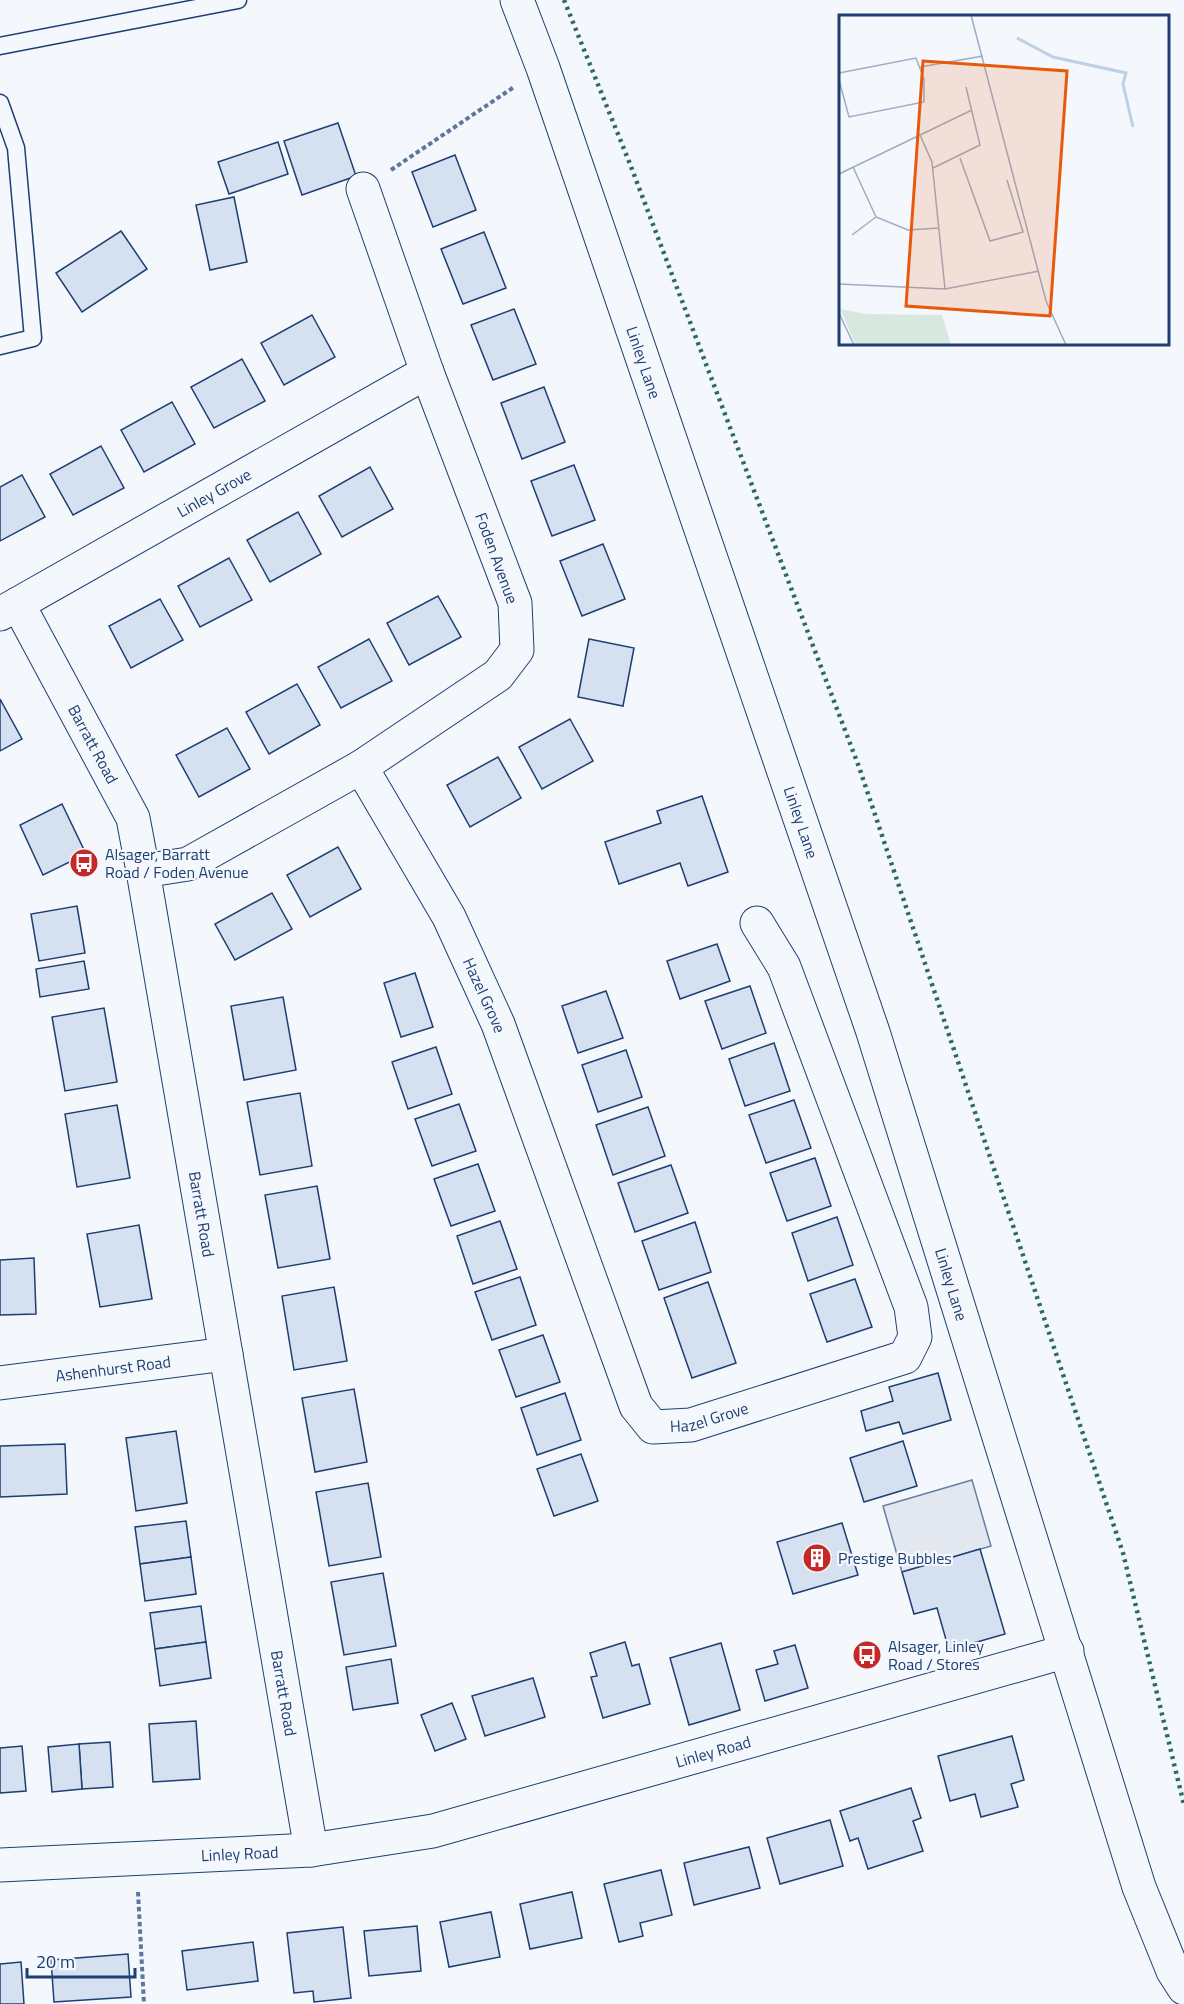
<svg xmlns="http://www.w3.org/2000/svg" width="1184" height="2004" font-family="'Titillium Web',sans-serif">
<style>
.parking{fill:#e3e8f0;stroke:#687fa3;stroke-width:1.5}
.building{fill:#d5e0f0;stroke:#1d3f73;stroke-width:1.5}
.lines{fill:none;stroke-linecap:round;stroke-linejoin:round}
.service-casing{stroke:#1d3f73;stroke-width:19}
.minor-casing{stroke:#1d3f73;stroke-width:35}
.primary-casing{stroke:#1d3f73;stroke-width:35}
.path{stroke:#5e769c;stroke-width:4;stroke-dasharray:4.5 3;stroke-linecap:butt}
.service{stroke:#f4f7fb;stroke-width:16}
.minor{stroke:#f4f7fb;stroke-width:33}
.primary{stroke:#f4f7fb;stroke-width:33}
.hedge{stroke:#2c6c60;stroke-width:4.5;stroke-dasharray:3 4.5;stroke-linecap:butt}
.labels{text-anchor:middle;stroke-width:4.5;stroke-linejoin:round;paint-order:stroke}
.street-label{font-size:16px;fill:#1d3f73;stroke:#f4f7fb}
.poi-label{font-size:16px;fill:#1d3f73;stroke:#f4f7fb;text-anchor:start}
.inset-river{fill:none;stroke:#bed0e5;stroke-width:3}
.inset-road{fill:none;stroke:#9eadc5;stroke-width:1.5}
.view{fill:#e8590c;fill-opacity:0.15;stroke:#e8590c;stroke-width:3}
.inset-edge{fill:none;stroke:#1d3f73;stroke-width:3}
</style>
<rect width="100%" height="100%" fill="#f4f7fb"/>
<path class="parking" d="M972,1480L991,1546L902,1572L883,1506Z"/>
<g class="building">
<path d="M338,123L356,176L302,195L284,141Z"/>
<path d="M278,142L288,174L229,194L218,162Z"/>
<path d="M455,155L476,210L433,227L412,172Z"/>
<path d="M234,197L247,262L210,270L196,205Z"/>
<path d="M121,231L147,269L82,312L56,273Z"/>
<path d="M484,232L506,288L463,304L441,249Z"/>
<path d="M514,309L536,364L493,380L471,325Z"/>
<path d="M312,315L335,357L284,385L261,343Z"/>
<path d="M242,359L265,401L214,428L191,387Z"/>
<path d="M544,387L565,442L522,459L501,403Z"/>
<path d="M172,402L195,444L144,472L121,430Z"/>
<path d="M101,446L124,488L73,515L50,474Z"/>
<path d="M574,465L595,520L552,536L531,481Z"/>
<path d="M370,467L393,509L342,537L319,496Z"/>
<path d="M22,475L45,517L0,541V487Z"/>
<path d="M298,512L321,554L270,582L247,540Z"/>
<path d="M603,544L625,599L582,616L560,561Z"/>
<path d="M229,558L252,600L200,627L178,586Z"/>
<path d="M438,596L461,637L409,665L387,623Z"/>
<path d="M160,599L183,640L131,668L109,626Z"/>
<path d="M369,639L392,681L341,708L318,667Z"/>
<path d="M589,639L634,648L623,706L578,697Z"/>
<path d="M297,684L320,725L269,754L246,712Z"/>
<path d="M0,699L22,739L0,751Z"/>
<path d="M570,719L593,761L542,789L519,747Z"/>
<path d="M227,728L250,769L199,797L176,755Z"/>
<path d="M498,757L521,798L470,827L447,785Z"/>
<path d="M702,796L728,872L688,886L680,863L619,884L605,842L661,823L657,811Z"/>
<path d="M62,804L86,854L43,875L20,825Z"/>
<path d="M338,847L361,889L310,917L287,875Z"/>
<path d="M272,893L292,929L235,960L215,924Z"/>
<path d="M77,906L85,953L39,961L31,914Z"/>
<path d="M717,944L730,981L680,999L667,961Z"/>
<path d="M84,961L89,989L40,997L36,969Z"/>
<path d="M415,973L433,1027L401,1037L384,983Z"/>
<path d="M750,986L766,1033L722,1049L705,1001Z"/>
<path d="M606,991L623,1038L578,1053L562,1006Z"/>
<path d="M283,997L296,1070L244,1080L231,1006Z"/>
<path d="M104,1008L117,1082L65,1091L52,1017Z"/>
<path d="M774,1043L790,1091L745,1106L729,1059Z"/>
<path d="M436,1047L452,1094L408,1109L392,1062Z"/>
<path d="M626,1050L642,1097L598,1112L582,1065Z"/>
<path d="M300,1093L312,1166L260,1175L247,1102Z"/>
<path d="M794,1100L811,1148L766,1163L749,1115Z"/>
<path d="M459,1104L476,1151L432,1166L415,1119Z"/>
<path d="M117,1105L130,1178L77,1187L65,1114Z"/>
<path d="M648,1107L665,1156L613,1175L596,1125Z"/>
<path d="M815,1158L831,1206L787,1221L770,1173Z"/>
<path d="M478,1164L495,1211L451,1226L434,1179Z"/>
<path d="M671,1165L688,1213L635,1232L618,1183Z"/>
<path d="M317,1186L330,1259L278,1268L265,1195Z"/>
<path d="M837,1217L853,1265L808,1281L792,1233Z"/>
<path d="M500,1221L517,1269L473,1284L457,1236Z"/>
<path d="M695,1222L711,1272L659,1290L642,1241Z"/>
<path d="M139,1225L152,1299L100,1307L87,1234Z"/>
<path d="M34,1258L36,1314L0,1315V1260Z"/>
<path d="M520,1277L536,1325L492,1340L475,1292Z"/>
<path d="M855,1279L872,1327L827,1342L810,1294Z"/>
<path d="M708,1282L736,1363L692,1378L664,1298Z"/>
<path d="M334,1287L347,1361L294,1370L282,1296Z"/>
<path d="M543,1335L560,1382L516,1397L499,1350Z"/>
<path d="M938,1373L951,1420L903,1434L899,1422L866,1431L861,1411L893,1401L889,1387Z"/>
<path d="M354,1389L367,1462L315,1472L302,1398Z"/>
<path d="M565,1393L581,1440L537,1455L521,1408Z"/>
<path d="M176,1431L187,1503L136,1511L126,1438Z"/>
<path d="M903,1441L917,1486L864,1502L850,1458Z"/>
<path d="M65,1444L67,1494L0,1497V1446Z"/>
<path d="M581,1454L598,1501L554,1516L537,1469Z"/>
<path d="M368,1483L381,1557L329,1566L316,1492Z"/>
<path d="M186,1521L191,1557L140,1564L135,1527Z"/>
<path d="M842,1523L858,1575L793,1594L777,1542Z"/>
<path d="M980,1549L1005,1634L949,1650L937,1608L914,1614L902,1572Z"/>
<path d="M191,1557L196,1594L145,1601L140,1564Z"/>
<path d="M383,1573L396,1646L344,1655L331,1582Z"/>
<path d="M201,1606L206,1642L155,1649L150,1613Z"/>
<path d="M206,1642L211,1678L160,1686L155,1649Z"/>
<path d="M625,1642L632,1666L639,1664L650,1704L603,1718L591,1677L597,1676L590,1653Z"/>
<path d="M721,1643L740,1710L689,1725L670,1658Z"/>
<path d="M795,1645L808,1688L765,1701L756,1670L778,1664L774,1651Z"/>
<path d="M391,1659L398,1703L353,1710L346,1667Z"/>
<path d="M533,1678L545,1717L485,1736L472,1696Z"/>
<path d="M452,1703L466,1739L435,1751L421,1715Z"/>
<path d="M196,1721L200,1779L153,1782L149,1724Z"/>
<path d="M1012,1736L1024,1780L1011,1784L1018,1807L981,1817L975,1794L950,1801L938,1756Z"/>
<path d="M110,1742L113,1787L82,1789L79,1744Z"/>
<path d="M79,1744L82,1789L52,1792L48,1747Z"/>
<path d="M22,1746L26,1791L0,1793V1748Z"/>
<path d="M911,1788L921,1818L913,1821L923,1851L868,1869L858,1838L850,1841L840,1811Z"/>
<path d="M830,1820L843,1866L780,1884L767,1838Z"/>
<path d="M749,1847L760,1888L694,1905L684,1863Z"/>
<path d="M661,1870L672,1915L640,1923L643,1936L619,1942L604,1884Z"/>
<path d="M572,1892L582,1938L530,1949L520,1904Z"/>
<path d="M491,1912L500,1957L449,1967L440,1922Z"/>
<path d="M417,1926L421,1971L369,1976L364,1931Z"/>
<path d="M343,1927L351,1998L314,2002L313,1991L294,1993L287,1933Z"/>
<path d="M253,1942L258,1981L187,1990L182,1951Z"/>
<path d="M128,1954L131,1997L54,2002L51,1960Z"/>
<path d="M21,1962L24,2004H0V1964Z"/>
</g>
<g class="lines">
<g class="service-casing">
<g id="service">
<path d="M0,46L238,0"/>
<path d="M0,103L16,148L33,338L0,346"/>
</g>
</g>
<g class="minor-casing">
<g id="minor">
<path id="s1" d="M18,604L133,818L143,871L311,1850"/>
<path id="s2" d="M0,614L427,372"/>
<path id="s3" d="M361,767L449,917L498,1024L636,1406L653,1427L691,1425L905,1357L915,1337L911,1307L784,967L757,923"/>
<path d="M143,871L188,864L361,767L498,675L517,650L515,603L427,372L363,189"/>
<path id="s4" d="M0,1383L226,1354"/>
<path id="s5" d="M0,1865L311,1850L433,1831L1067,1651"/>
</g>
</g>
<g class="primary-casing">
<g id="primary">
<path id="s6" d="M517,0L543,68L873,1032L1139,1887L1173,1971L1184,1988"/>
</g>
</g>
<g class="path">
<path d="M391,170L514,87"/>
<path d="M138,1892L144,2004"/>
</g>
<use href="#service" class="service"/>
<use href="#minor" class="minor"/>
<use href="#primary" class="primary"/>
<path class="hedge" d="M564,0L630,164L859,767L1123,1553L1184,1805"/>
</g>
<defs>
<g id="bus-disc" transform="scale(1.5)"><circle r="9.5" fill="#c62828" stroke="#f4f7fb"/><path d="M-5-6H5V4H4V6H2V4H-2V6H-4V4H-5ZM-3.5-4V0h7V-4ZM-3.5 1.2v1.5H-2V1.2ZM2 1.2v1.5H3.5V1.2Z" fill="#fff"/></g>
<g id="building-disc" transform="scale(1.5)"><circle r="9.5" fill="#c62828" stroke="#f4f7fb"/><path d="M-4-6H4V6H1V3H-1V6H-4ZM-2.5-4.3h1.7v1.8h-1.7ZM.8-4.3h1.7v1.8H.8ZM-2.5-1h1.7V.8h-1.7ZM.8-1h1.7V.8H.8Z" fill="#fff"/></g>
</defs>
<g fill-rule="evenodd">
<use href="#bus-disc" x="84" y="863"/>
<use href="#building-disc" x="817" y="1558"/>
<use href="#bus-disc" x="867" y="1655"/>
</g>
<g class="labels">
<g class="street-label">
<text dy="6" stroke="none"><textPath href="#s6" startOffset="384">Linley Lane</textPath></text>
<text dy="6" stroke="none"><textPath href="#s2" startOffset="246">Linley Grove</textPath></text>
<text transform="translate(497 558) rotate(70)" y="6">Foden Avenue</text>
<text dy="6" stroke="none"><textPath href="#s1" startOffset="159">Barratt Road</textPath></text>
<text dy="6" stroke="none"><textPath href="#s6" startOffset="870">Linley Lane</textPath></text>
<text dy="6" stroke="none"><textPath href="#s3" startOffset="260">Hazel Grove</textPath></text>
<text dy="6" stroke="none"><textPath href="#s1" startOffset="645">Barratt Road</textPath></text>
<text dy="6" stroke="none"><textPath href="#s6" startOffset="1356">Linley Lane</textPath></text>
<text dy="6" stroke="none"><textPath href="#s4" startOffset="114">Ashenhurst Road</textPath></text>
<text dy="6" stroke="none"><textPath href="#s3" startOffset="782">Hazel Grove</textPath></text>
<text dy="6" stroke="none"><textPath href="#s1" startOffset="1131">Barratt Road</textPath></text>
<text dy="6" stroke="none"><textPath href="#s5" startOffset="726">Linley Road</textPath></text>
<text dy="6" stroke="none"><textPath href="#s5" startOffset="240">Linley Road</textPath></text>
</g>
<g class="poi-label">
<text x="105" y="860">Alsager, Barratt<tspan x="105" dy="18">Road / Foden Avenue</tspan></text>
<text x="838" y="1564">Prestige Bubbles</text>
<text x="888" y="1652">Alsager, Linley<tspan x="888" dy="18">Road / Stores</tspan></text>
</g>
</g>
<g transform="translate(839 15)">
<rect width="330" height="330" fill="#f4f7fb"/>
<path d="M1,294L27,299L103,300L112,330H17Z" fill="#d7e8df"/>
<path class="inset-river" d="M178,23L214,42L287,58L284,69L294,112"/>
<path class="inset-road" d="M132,0L207,286L227,330M81,52L144,41M0,58L77,43L85,64V87L10,102L0,65M81,120L93,147L106,274M121,143L151,226L184,217L168,165M14,152L37,202L69,215L100,213M94,153L141,130L127,72M0,159L133,95M13,220L37,202M0,269L106,274L200,256M0,298L15,330"/>
<path class="view" d="M84,46L228,56L211,301L67,291Z"/>
<rect width="330" height="330" class="inset-edge"/>
</g>
<path d="M27 1968v9h108v-9" fill="none" stroke="#1d3f73" stroke-width="3"/>
<text x="36" y="1968" font-size="18" fill="#1d3f73" stroke="#f4f7fb" stroke-width="4.5" paint-order="stroke">20 m</text>
</svg>
